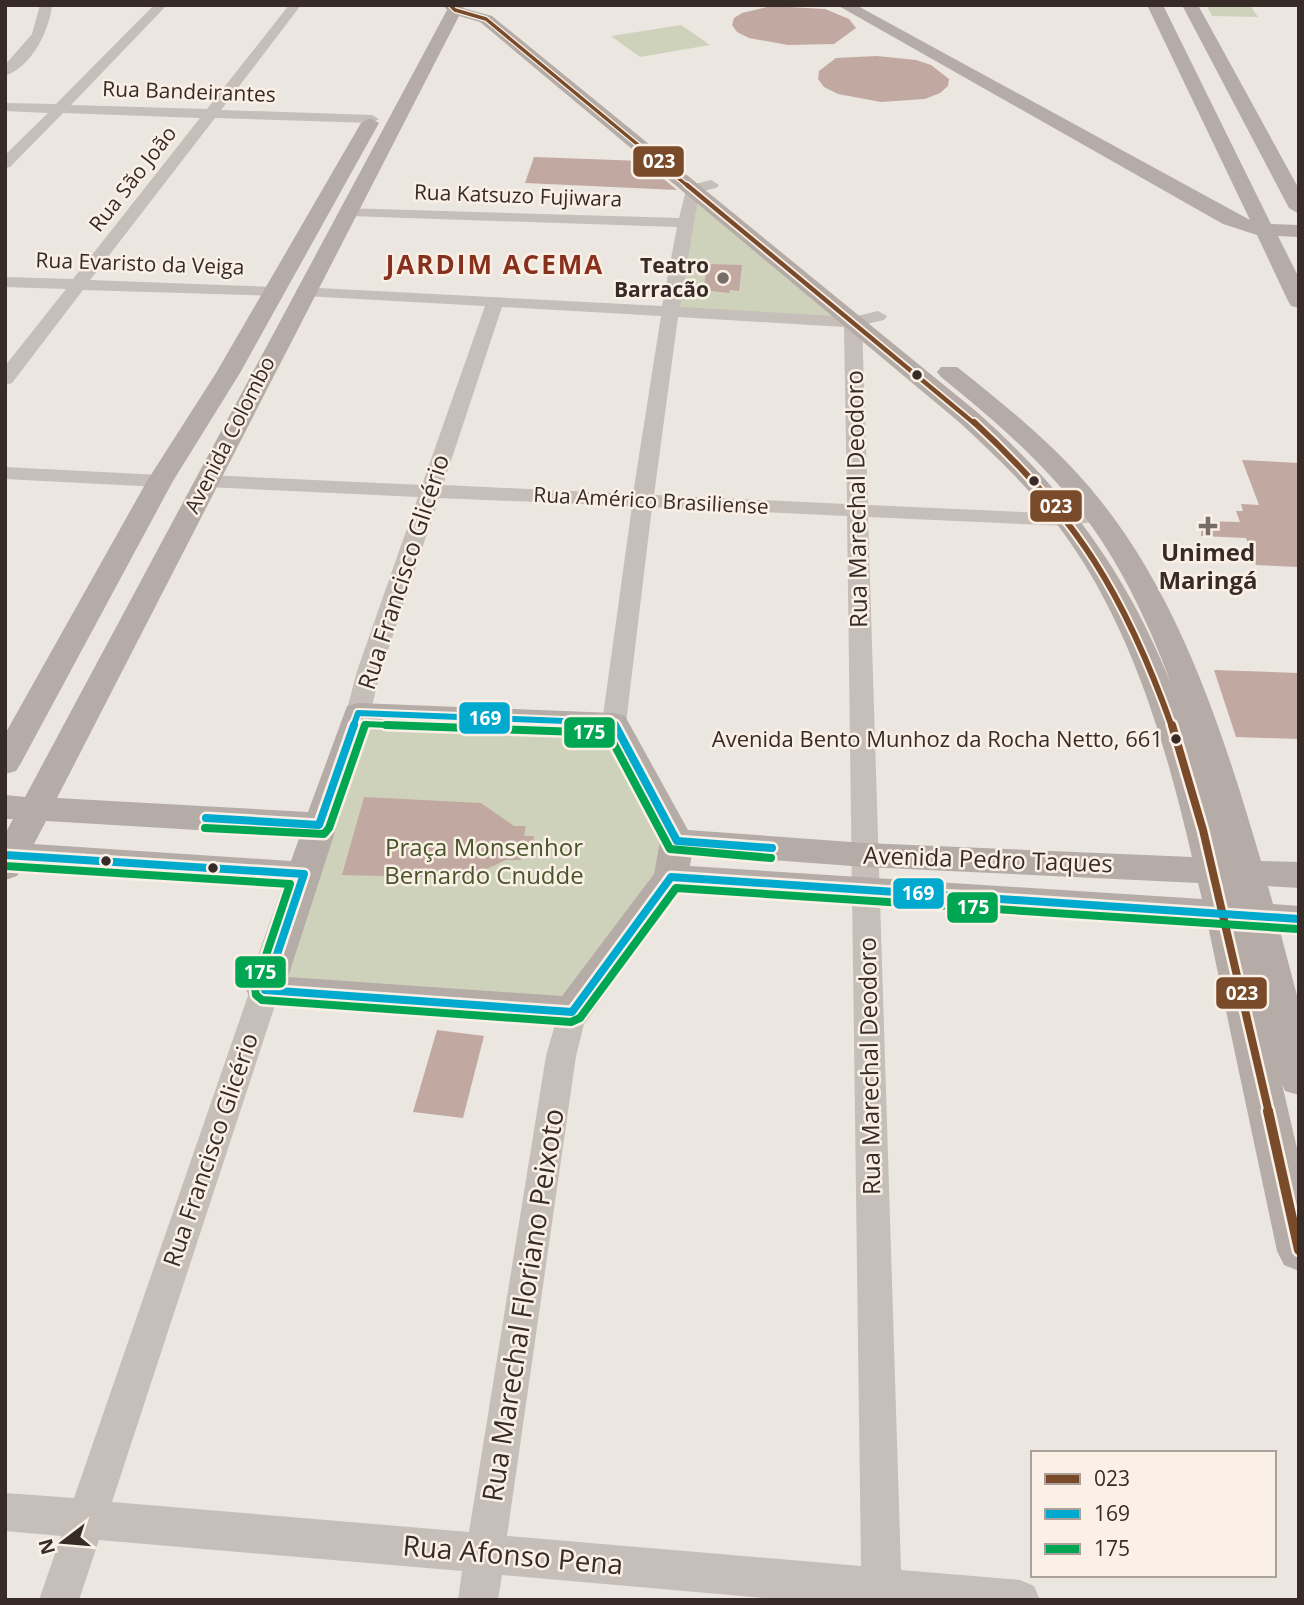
<svg xmlns="http://www.w3.org/2000/svg" width="1304" height="1605" font-family="'Open Sans',sans-serif">
<style>
.green{fill:#cfd2ba}
.building{fill:#c1a8a1}
.lines{fill:none;stroke-linecap:round;stroke-linejoin:round}
.minor{fill:#c5beb9;fill-rule:evenodd}
.major{fill:#b5aca8;fill-rule:evenodd}
.bus-1-far4-casing{stroke:#faf0e6;stroke-width:6}
.bus-1-far3-casing{stroke:#faf0e6;stroke-width:8}
.bus-1-far2-casing{stroke:#faf0e6;stroke-width:10}
.bus-1-far1-casing{stroke:#faf0e6;stroke-width:13}
.bus-1-casing{stroke:#faf0e6;stroke-width:15}
.bus-2-far1-casing{stroke:#faf0e6;stroke-width:10}
.bus-2-casing{stroke:#faf0e6;stroke-width:13}
.bus-3-far1-casing{stroke:#faf0e6;stroke-width:10}
.bus-3-casing{stroke:#faf0e6;stroke-width:13}
.bus-1-far4{stroke:#7a4b2a;stroke-width:3.5}
.bus-1-far3{stroke:#7a4b2a;stroke-width:4.5}
.bus-1-far2{stroke:#7a4b2a;stroke-width:6}
.bus-1-far1{stroke:#7a4b2a;stroke-width:8}
.bus-1{stroke:#7a4b2a;stroke-width:10}
.bus-2-far1{stroke:#00a9ce;stroke-width:6}
.bus-2{stroke:#00a9ce;stroke-width:8}
.bus-3-far1{stroke:#00a651;stroke-width:6}
.bus-3{stroke:#00a651;stroke-width:8}
.poi-dot{fill:#766c68;stroke:#faf0e6;stroke-width:2.5}
.bus-dot{fill:#362b27;stroke:#faf0e6;stroke-width:2.5}
.labels{text-anchor:middle;stroke-width:5;stroke-linejoin:round;paint-order:stroke}
.far-street-label{font-size:21px;fill:#362b27;stroke:#faf0e6}
.far-poi-label{font-size:21px;font-weight:bold;fill:#362b27;stroke:#faf0e6;text-anchor:end}
.bus-label{font-size:22px;fill:#362b27;stroke:#faf0e6;text-anchor:end}
.street-label{font-size:24px;fill:#362b27;stroke:#faf0e6}
.poi-label{font-size:24px;font-weight:bold;fill:#362b27;stroke:#faf0e6}
.park-label{font-size:24px;fill:#48552a;stroke:#faf0e6}
.far-district-label{font-size:26px;font-weight:bold;letter-spacing:2px;fill:#87301e;stroke:#faf0e6}
.near-street-label{font-size:28px;fill:#362b27;stroke:#faf0e6}
.line-badge{stroke:#faf0e6;stroke-width:2.5}
.badge-label{font-size:19px;text-anchor:middle;font-weight:bold;fill:#fff}
</style>
<rect width="100%" height="100%" fill="#ece6e0"/>
<g class="green">
<path d="M1206,5H1250L1258,17L1212,16Z"/>
<path d="M681,25L710,45L640,57L611,36Z"/>
<path d="M692,189L853,322L670,312Z"/>
<path d="M358,713L614,723L677,841L572,1012L265,990Z"/>
</g>
<g class="building">
<path d="M771,6L825,9L849,19L856,28L834,44L788,45L749,38L737,32L732,25L734,18L742,13Z"/>
<path d="M877,56L916,60L931,65L949,79L948,86L940,93L925,99L881,102L838,94L824,87L818,79L819,71L836,58Z"/>
<path d="M534,157L642,161L677,190L525,183Z"/>
<path d="M708,264L742,265L739,291L730,290L729,293L703,290Z"/>
<path d="M1242,460L1299,463V567L1256,565L1246,538L1201,536L1202,521L1240,522L1236,511H1243L1241,504L1259,505Z"/>
<path d="M1214,670L1299,673V739L1236,737Z"/>
<path d="M364,797L481,803L514,826H526L524,836H534L532,853L522,852L521,860H506L467,878L342,875Z"/>
<path d="M437,1030L484,1036L463,1118L413,1112Z"/>
</g>
<g class="lines">
<g class="minor">
<path d="M40,5H52C49,32 32,66 5,76V65L32,34Z"/>
<path d="M154,5H167L71,105L207,109L289,5H301L221,110L372,115L379,119L372,123L215,118L90,280L274,287L280,288L283,292L280,296L83,290L12,383L5,385V366L66,289L5,287V277L73,279L200,118L63,113L10,167L5,168V155L48,113L5,111V103L56,104Z"/>
<path d="M711,180L719,185L716,188L699,192L680,307L853,317L878,311L887,316L884,320L862,325L868,505L1068,514L1096,510L1103,512L1107,516L1103,520L1068,526L868,517L901,1570L1020,1580L1034,1586L1040,1600H786L502,1575L498,1600H458L462,1571L99,1540L79,1600H39L61,1536L5,1531V1493L74,1498L250,990L255,982L265,978L275,982L280,990L112,1502L469,1532L546,1056L561,1004L572,1000L583,1004L587,1012L576,1056L507,1536L861,1566L847,516L652,507L626,723L623,729L614,731L605,729L602,723L632,506L439,498L381,671L370,713L367,719L358,721L349,719L346,713L357,671L418,497L207,487L200,485L197,481L200,477L207,475L422,485L485,306L305,296L296,291L299,287L662,306L677,227L349,216L343,214L341,211L343,208L679,218L687,186ZM502,307L661,316L633,494L443,485ZM678,317L844,327L847,504L654,495Z"/>
<path d="M5,467L160,475L167,477L170,481L167,485L160,487L5,479Z"/>
</g>
<g class="major">
<path d="M443,5H465L463,8L492,16L977,412C1068,493 1126,572 1172,686C1148,621 1117,555 1073,502C1035,455 988,415 941,377L937,372L941,367H957C1005,405 1052,443 1091,489C1179,593 1223,732 1261,861L1299,862V888L1268,886L1273,904L1299,906V932L1280,931L1299,1003V1095L1285,1091L1282,1084L1299,1157V1271L1284,1265L1277,1251L1208,926L680,890L585,1023L572,1027L265,1005L252,1000L246,990L283,885L22,868L17,876L5,880V834L13,819H5V795L25,797L447,10ZM459,16L480,22L959,422C996,456 1032,491 1062,531C1131,625 1166,745 1192,857L865,843L688,830L625,716L614,713L358,703L347,706L308,812L57,798ZM370,724L603,733L660,841L654,874L562,996L288,977ZM46,821L300,836L291,861L34,844ZM692,854L865,867L1198,883L1202,899L690,866Z"/>
<path d="M837,5H856L1250,220L1147,5H1163L1271,224L1299,225V237L1278,236L1299,278V308L1291,306L1288,301L1257,235L1223,224Z"/>
<path d="M1182,5H1198L1299,189V214L1289,208Z"/>
<path d="M370,118L379,123L240,373L173,481L21,763L16,771L5,774V734L147,481L216,373L361,123Z"/>
</g>
<g class="bus-1-far4-casing">
<path id="bus-1-far4" d="M450,5L455,10L486,19L689,187"/>
</g>
<g class="bus-1-far3-casing">
<path id="bus-1-far3" d="M687,185L975,424"/>
</g>
<g class="bus-1-far2-casing">
<path id="bus-1-far2" d="M974,422C1077,517 1125,595 1172,727"/>
</g>
<g class="bus-1-far1-casing">
<path id="bus-1-far1" d="M1172,725L1203,830L1269,1113"/>
</g>
<g class="bus-1-casing">
<path id="bus-1" d="M1268,1111L1299,1250"/>
</g>
<g class="bus-2-far1-casing">
<path id="bus-2-far1" d="M353,727L358,713L614,723L616,727"/>
</g>
<g class="bus-2-casing">
<g id="bus-2">
<path d="M615,725L677,841L772,848"/>
<path d="M206,818L319,825L354,725"/>
<path d="M5,855L304,874L265,990L572,1012L671,877L1299,919"/>
</g>
</g>
<g class="bus-3-far1-casing">
<path id="bus-3-far1" d="M364,727L365,724L433,727"/>
</g>
<g class="bus-3-casing">
<g id="bus-3">
<path d="M386,725L608,733L670,849L771,858"/>
<path d="M205,828L324,834L329,828L365,725"/>
<path d="M5,866L290,884L255,988L256,995L262,1000L571,1022L580,1018L676,888L1298,929"/>
</g>
</g>
<use href="#bus-1-far4" class="bus-1-far4"/>
<use href="#bus-1-far3" class="bus-1-far3"/>
<use href="#bus-1-far2" class="bus-1-far2"/>
<use href="#bus-1-far1" class="bus-1-far1"/>
<use href="#bus-1" class="bus-1"/>
<use href="#bus-2-far1" class="bus-2-far1"/>
<use href="#bus-2" class="bus-2"/>
<use href="#bus-3-far1" class="bus-3-far1"/>
<use href="#bus-3" class="bus-3"/>
</g>
<g class="poi-dot">
<circle cx="723" cy="278" r="7"/>
<path d="M1204.5 515.5h7v7h7v7h-7v7h-7v-7h-7v-7h7z"/>
</g>
<g class="bus-dot">
<circle cx="917" cy="375" r="6"/>
<circle cx="1034" cy="481" r="6"/>
<circle cx="1176" cy="739" r="6"/>
<circle cx="106" cy="861" r="6"/>
<circle cx="213" cy="868" r="6"/>
</g>
<g class="labels">
<g class="far-street-label">
<text transform="translate(189 92) rotate(2)" y="7">Rua Bandeirantes</text>
<text transform="translate(133 179) rotate(-52)" y="7">Rua São João</text>
<text transform="translate(518 196) rotate(2)" y="7">Rua Katsuzo Fujiwara</text>
<text transform="translate(140 264) rotate(2)" y="7">Rua Evaristo da Veiga</text>
<text transform="translate(230 435) rotate(-63)" y="7">Avenida Colombo</text>
<text transform="translate(651 501) rotate(3)" y="7">Rua Américo Brasiliense</text>
</g>
<g class="far-poi-label">
<text x="709" y="273">Teatro<tspan x="709" dy="24">Barracão</tspan></text>
</g>
<g class="bus-label">
<text x="1163" y="747">Avenida Bento Munhoz da Rocha Netto, 661</text>
</g>
<g class="street-label">
<text transform="translate(857 499) rotate(-91)" y="8">Rua Marechal Deodoro</text>
<text transform="translate(404 572) rotate(-72)" y="8">Rua Francisco Glicério</text>
<text transform="translate(988 860) rotate(2)" y="8">Avenida Pedro Taques</text>
<text transform="translate(870 1066) rotate(-91)" y="8">Rua Marechal Deodoro</text>
<text transform="translate(211 1150) rotate(-71)" y="8">Rua Francisco Glicério</text>
</g>
<g class="poi-label">
<text x="1208" y="561">Unimed<tspan x="1208" dy="28">Maringá</tspan></text>
</g>
<g class="park-label">
<text x="484" y="856">Praça Monsenhor<tspan x="484" dy="28">Bernardo Cnudde</tspan></text>
</g>
<g class="far-district-label">
<text x="495" y="274">JARDIM ACEMA</text>
</g>
<g class="near-street-label">
<text transform="translate(523 1305) rotate(-81)" y="10">Rua Marechal Floriano Peixoto</text>
<text transform="translate(513 1555) rotate(5)" y="10">Rua Afonso Pena</text>
</g>
</g>
<g class="line-badge">
<rect x="632" y="145" width="53" height="33" rx="7" fill="#7a4b2a"/>
<rect x="1029" y="489" width="54" height="34" rx="7" fill="#7a4b2a"/>
<rect x="458" y="701" width="53" height="34" rx="7" fill="#00a9ce"/>
<rect x="563" y="716" width="53" height="33" rx="7" fill="#00a651"/>
<rect x="892" y="877" width="53" height="33" rx="7" fill="#00a9ce"/>
<rect x="946" y="891" width="53" height="33" rx="7" fill="#00a651"/>
<rect x="234" y="955" width="53" height="34" rx="7" fill="#00a651"/>
<rect x="1215" y="976" width="53" height="34" rx="7" fill="#7a4b2a"/>
</g>
<g class="badge-label">
<text x="659" y="168">023</text>
<text x="1056" y="513">023</text>
<text x="485" y="725">169</text>
<text x="589" y="739">175</text>
<text x="918" y="900">169</text>
<text x="973" y="914">175</text>
<text x="260" y="979">175</text>
<text x="1242" y="1000">023</text>
</g>
<rect width="1304" height="1605" fill="none" stroke="#362b27" stroke-width="14"/>
<rect x="1031" y="1451" width="245" height="126" fill="#faf0e6" stroke="#aca19a" stroke-width="2"/>
<rect x="1045" y="1474" width="35" height="10" fill="#7a4b2a" stroke="#aca19a" stroke-width="2"/>
<text x="1094" y="1486" font-size="21" fill="#362b27">023</text>
<rect x="1045" y="1509" width="35" height="10" fill="#00a9ce" stroke="#aca19a" stroke-width="2"/>
<text x="1094" y="1521" font-size="21" fill="#362b27">169</text>
<rect x="1045" y="1544" width="35" height="10" fill="#00a651" stroke="#aca19a" stroke-width="2"/>
<text x="1094" y="1556" font-size="21" fill="#362b27">175</text>
<g transform="translate(63 1542) rotate(254)" stroke="#faf0e6" stroke-width="5" paint-order="stroke">
<path d="M0-5L12 26L0 18L-12 26Z" fill="#362b27"/>
<text y="-10" font-size="19" font-weight="bold" text-anchor="middle" fill="#362b27">N</text>
</g>
</svg>
